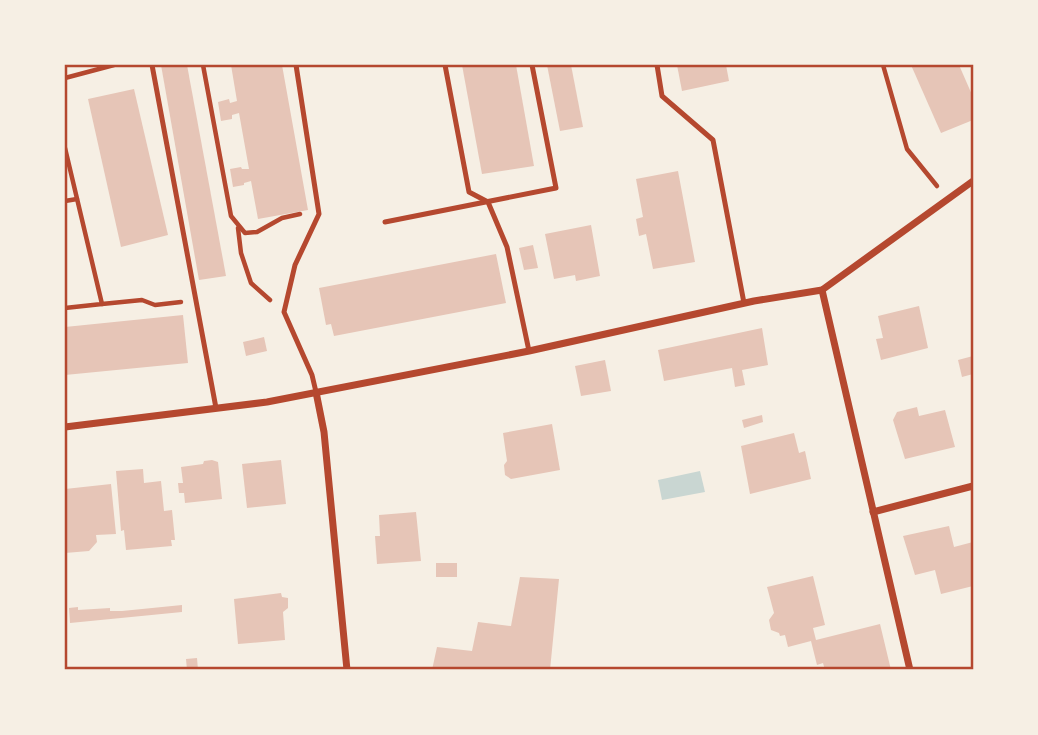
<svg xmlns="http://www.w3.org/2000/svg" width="1038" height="735" font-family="'Exo 2',sans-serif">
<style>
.water{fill:#c9d6d2}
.building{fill:#e6c5b7}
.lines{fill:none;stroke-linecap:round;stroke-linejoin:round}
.path{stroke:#b5482f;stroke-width:4.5}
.service{stroke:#b5482f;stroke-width:5}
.minor{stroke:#b5482f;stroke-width:7}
.neatline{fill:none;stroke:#b5482f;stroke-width:2.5}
</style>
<rect width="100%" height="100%" fill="#f6efe4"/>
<path class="water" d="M700,471L705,492L662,500L658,480Z"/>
<g class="building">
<path d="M161,65H187L226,276L199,280Z"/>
<path d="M231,65H282L308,210L258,219L251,181L244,183V185L233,187L230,169L241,167L242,169H249L239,113L232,115V119L221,121L218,102L229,99L230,103L237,101Z"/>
<path d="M462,65H516L534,166L482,174Z"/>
<path d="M547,65H571L583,127L560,131Z"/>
<path d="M677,65H726L729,81L682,91Z"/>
<path d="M911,65H959L973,97V120L941,133Z"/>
<path d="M134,89L168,235L121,247L88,99Z"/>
<path d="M678,171L695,262L653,269L646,234L639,236L636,219L643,217L636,179Z"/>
<path d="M591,225L600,276L576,281L575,275L554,279L545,234Z"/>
<path d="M533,245L538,268L524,270L519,248Z"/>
<path d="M496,254L506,303L334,336L331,324L326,325L319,288Z"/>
<path d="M919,306L928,348L881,360L876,339L883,338L878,316Z"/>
<path d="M183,315L188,363L65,375V327Z"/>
<path d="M762,328L768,365L742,370L745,385L735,387L732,368L664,381L658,350Z"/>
<path d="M264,337L267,351L246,356L243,342Z"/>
<path d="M973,356V374L962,377L958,360Z"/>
<path d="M605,360L611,391L581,396L575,366Z"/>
<path d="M917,407L919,416L945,410L955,447L905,459L893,420L897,412Z"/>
<path d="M762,415L763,422L744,428L742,420Z"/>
<path d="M552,424L560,470L511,479L505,475L504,465L507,461L503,433Z"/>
<path d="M794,433L799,453L805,451L811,479L750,494L741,446Z"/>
<path d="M212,460L218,462L222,499L185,503L184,493H179L178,483H183L181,467L203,464L204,461Z"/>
<path d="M281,460L286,504L247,508L242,464Z"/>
<path d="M143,469L144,483L161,481L164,511L172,510L175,540H171L172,546L126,550L124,530L121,531L116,471Z"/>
<path d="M111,484L116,534L96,535L97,542L89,551L65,553V489Z"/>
<path d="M416,512L421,561L377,564L375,536H380L379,515Z"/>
<path d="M949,526L954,547L973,542V586L941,594L935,570L915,575L903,536Z"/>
<rect x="436" y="563" width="21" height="14"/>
<path d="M813,576L825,625L813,628L816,640L880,624L891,670H825L823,663L817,665L811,641L788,647L785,635L780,636L779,633L771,630L769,620L774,613L767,587Z"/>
<path d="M520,577L559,579L550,670H432L437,647L472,651L478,622L511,626Z"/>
<path d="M281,593L282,597L288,598V608L283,612L285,640L238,644L234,599Z"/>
<path d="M182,605V612L70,623L69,608L78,607V610L110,608V611H122Z"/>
<path d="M197,658L198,670H187L186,659Z"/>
</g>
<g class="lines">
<g class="path">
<path d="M203,65L231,216L245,233L257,232L282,218L300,214"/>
<path d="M883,65L907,149L937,186"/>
<path d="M65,78L114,65"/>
<path d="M65,148L102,304L65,308"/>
<path d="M65,201L77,199"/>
<path d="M238,228L241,253L251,283L270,300"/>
<path d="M102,304L142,300L155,305L181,302"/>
</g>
<g class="service">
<path d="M152,65L216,408"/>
<path d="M296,65L319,214L295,265L284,312L312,375L316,392"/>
<path d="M445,65L469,192L488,202L507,247L529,351"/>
<path d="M657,65L662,96L713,140L744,303"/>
<path d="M385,222L556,188L532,65"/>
</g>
<g class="minor">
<path d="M822,290L910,670"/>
<path d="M316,392L324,432L347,670"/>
<path d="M65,427L267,402L529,351L754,301L822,290L973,181"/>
<path d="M873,512L973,486"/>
</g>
</g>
<rect width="1038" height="735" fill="none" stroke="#f6efe4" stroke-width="133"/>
<rect x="66" y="66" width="906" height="602" class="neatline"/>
</svg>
